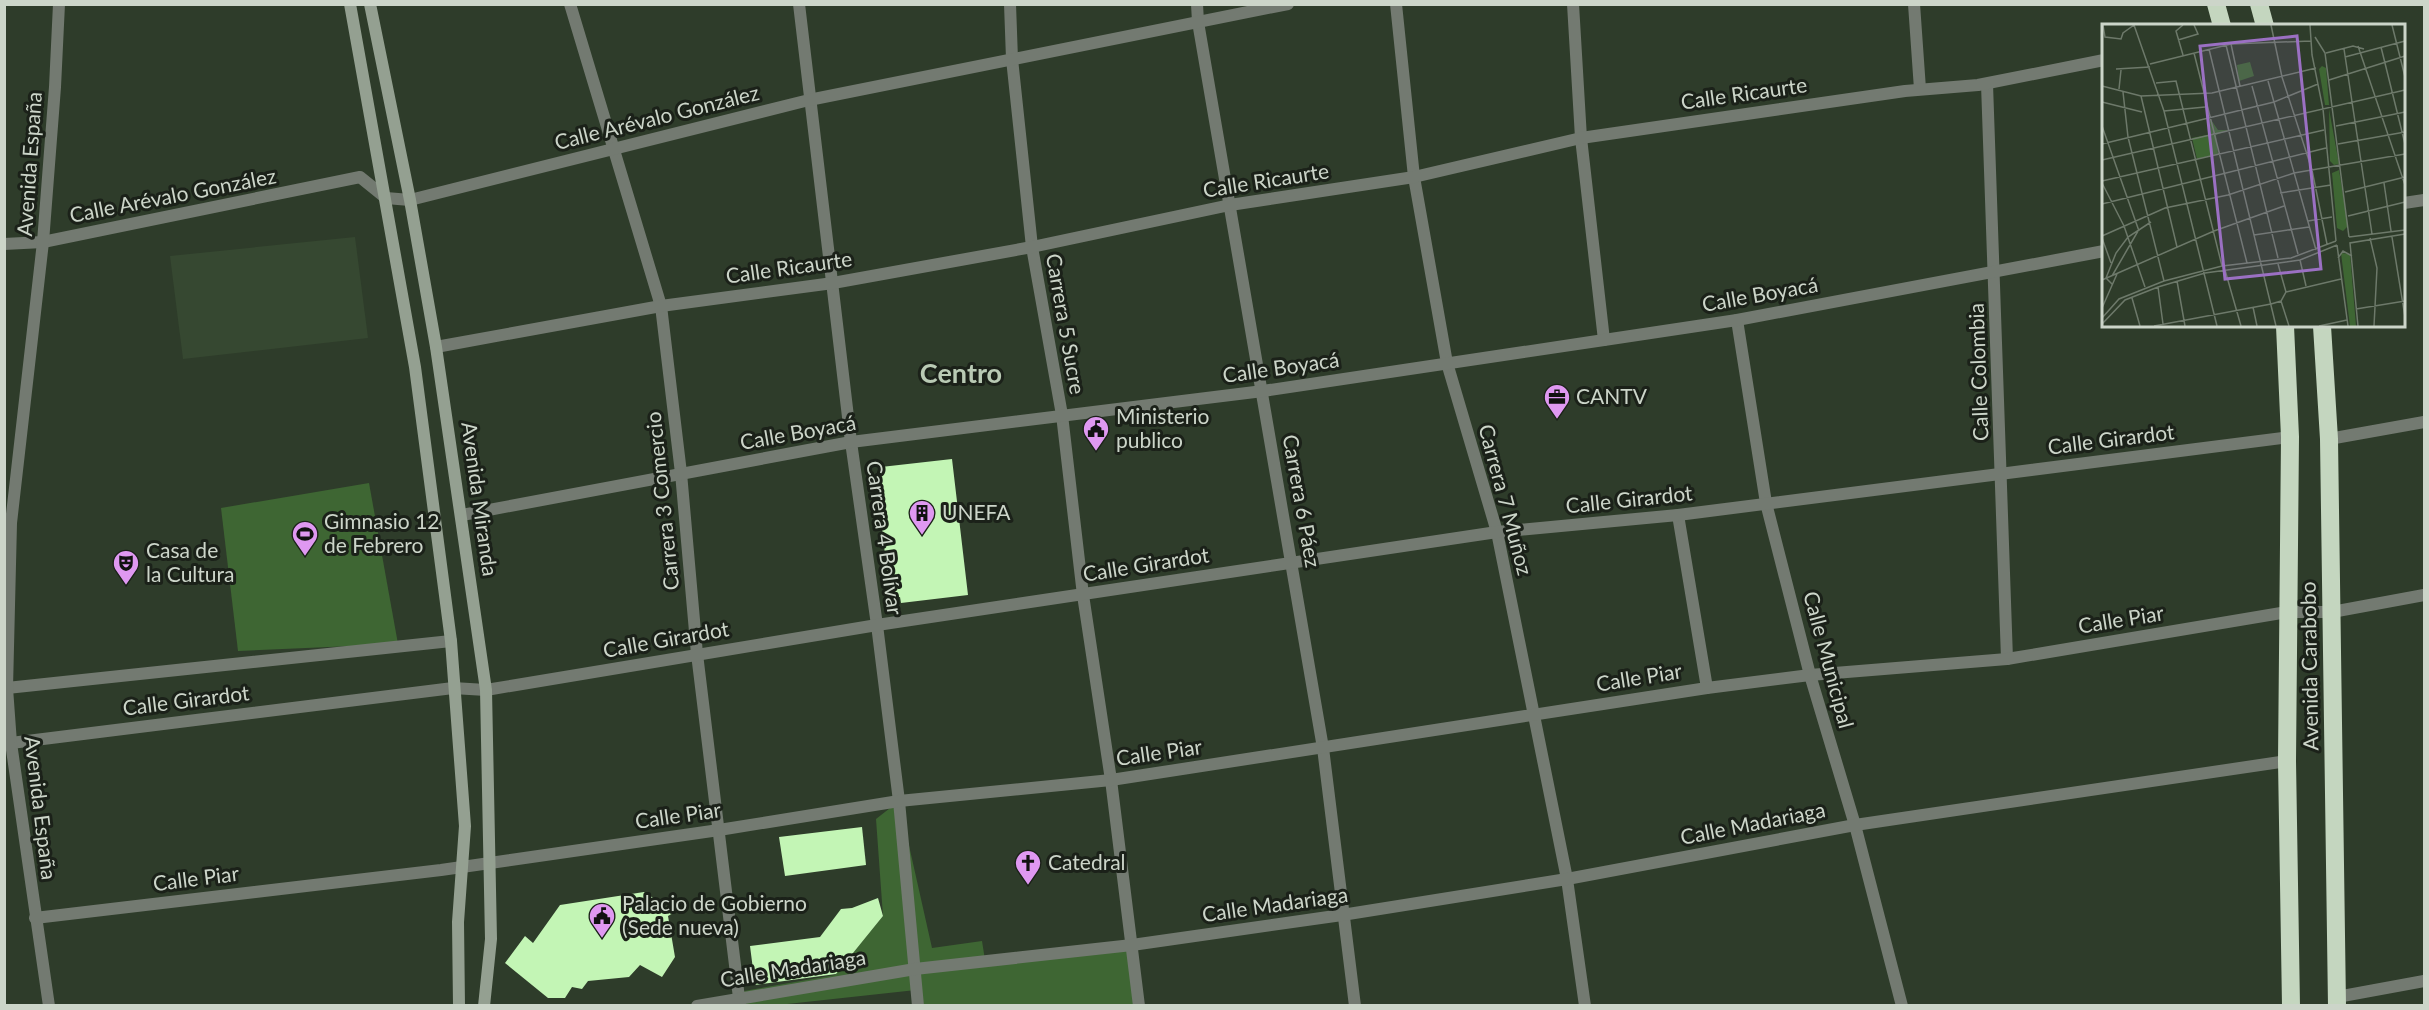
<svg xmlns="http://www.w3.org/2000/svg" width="2429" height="1010" font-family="Lato,sans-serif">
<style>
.built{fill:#364831}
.green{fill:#3e6633}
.building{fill:#c3f5b5}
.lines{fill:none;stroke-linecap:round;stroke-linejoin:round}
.street{stroke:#737a71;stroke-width:12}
.secondary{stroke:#94a091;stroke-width:12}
.highway{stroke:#c4d6bf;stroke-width:18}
.labels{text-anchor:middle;stroke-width:6;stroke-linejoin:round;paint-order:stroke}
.street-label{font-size:21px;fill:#ccd5c9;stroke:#1b2119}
.poi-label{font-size:21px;fill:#ccd5c9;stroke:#1b2119;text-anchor:start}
.district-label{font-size:27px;font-weight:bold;fill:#b9cab4;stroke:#1b2119}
.inset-road{fill:none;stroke:#6d796a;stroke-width:1.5}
.view{fill:#9b70c3;fill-opacity:0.15;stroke:#9b70c3;stroke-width:3}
.inset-edge{fill:none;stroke:#ccd5c9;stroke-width:3}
</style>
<rect width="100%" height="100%" fill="#2e3c2a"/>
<path class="built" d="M355,237L368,338L183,359L170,256Z"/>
<g class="green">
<path d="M369,483L398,644L238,651L221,508Z"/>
<path d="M899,801L932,948L982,941L985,960L1132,945L1139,1005H918L916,990L778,1005L746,1006L744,991L835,975L883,916L876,819Z"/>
</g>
<g class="building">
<path d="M952,459L968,595L901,603L900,597L890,598L876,476H882L881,467Z"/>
<path d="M862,827L866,865L785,876L779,837Z"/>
<path d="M644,892L675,912L668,916L675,957L662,977L640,965L629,977L588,981L582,989L572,987L565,998H548L505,963L525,936L533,943L560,905Z"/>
<path d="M878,898L883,916L836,974L755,985L750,946L820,937L841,909L852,908Z"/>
</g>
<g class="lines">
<g class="street">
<path d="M570,4L661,306L681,473L697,654L740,1006"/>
<path d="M799,4L851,442L877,625L899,801L918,1006"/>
<path d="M1010,4L1012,59L1032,247L1062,415L1083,595L1111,780L1139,1006"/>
<path d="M1197,4L1198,22L1323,748L1355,1006"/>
<path d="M1396,4L1414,177L1447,363L1497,532L1567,879L1585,1006"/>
<path d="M1573,4L1581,138L1604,340"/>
<path d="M1914,4L1920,89"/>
<path d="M1987,84L2007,659"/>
<path d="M2404,203L2424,200"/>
<path d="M4,244L43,242L360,177L386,198L410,200L809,100L1288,4"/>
<path d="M1737,320L1766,503L1810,675L1855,825L1902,1006"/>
<path d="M436,347L661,306L833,283L1032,247L1230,205L1414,177L1581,138L1905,91L1978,85L2104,60"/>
<path d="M2329,439L2424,422"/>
<path d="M462,515L851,442L1263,391L1604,340L1737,320L2104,251"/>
<path d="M1678,515L1707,688"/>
<path d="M7,688L451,641"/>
<path d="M11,743L453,688L486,690L877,625L1497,532L1678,515L2290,437"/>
<path d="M35,918L441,870L719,830L899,801L1111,780L1707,688L1810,675L2007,659L2287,612H2332L2424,595"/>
<path d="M2337,997L2424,981"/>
<path d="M49,1006L11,743L7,688L11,523L43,242L55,87L59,4"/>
<path d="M697,1006L915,969L1132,945L1342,915L1567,879L1855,825L2287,761"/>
</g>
<g class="secondary">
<path d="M350,4L415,367L451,641L465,826L458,922L459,1006"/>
<path d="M370,4L410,200L436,347L486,690L491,939L484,1006"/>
</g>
<g class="highway">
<path d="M2216,4L2222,26"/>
<path d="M2259,4L2265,26"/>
<path d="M2285,326L2290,437L2287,761L2291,1006"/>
<path d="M2322,326L2329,439L2337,1006"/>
</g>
</g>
<defs>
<g id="office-pin" transform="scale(1.35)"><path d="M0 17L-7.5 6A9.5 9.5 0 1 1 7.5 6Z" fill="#df98f1" stroke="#1b2119"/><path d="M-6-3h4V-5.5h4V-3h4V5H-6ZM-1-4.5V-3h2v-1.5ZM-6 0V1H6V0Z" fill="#111"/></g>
<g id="civic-pin" transform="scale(1.35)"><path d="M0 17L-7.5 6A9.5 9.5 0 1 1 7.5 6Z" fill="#df98f1" stroke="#1b2119"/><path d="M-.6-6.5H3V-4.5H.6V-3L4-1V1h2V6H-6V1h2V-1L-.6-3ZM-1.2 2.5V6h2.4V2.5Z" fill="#111"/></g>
<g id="building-pin" transform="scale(1.35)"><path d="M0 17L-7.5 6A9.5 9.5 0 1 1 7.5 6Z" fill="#df98f1" stroke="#1b2119"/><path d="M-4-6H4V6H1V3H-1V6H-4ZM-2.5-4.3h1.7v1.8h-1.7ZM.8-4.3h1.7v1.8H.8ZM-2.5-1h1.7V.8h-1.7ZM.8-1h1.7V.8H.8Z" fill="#111"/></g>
<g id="stadium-pin" transform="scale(1.35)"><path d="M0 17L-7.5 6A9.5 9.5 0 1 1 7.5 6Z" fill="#df98f1" stroke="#1b2119"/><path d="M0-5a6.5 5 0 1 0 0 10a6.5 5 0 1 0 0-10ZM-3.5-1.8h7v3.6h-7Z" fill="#111"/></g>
<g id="theatre-pin" transform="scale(1.35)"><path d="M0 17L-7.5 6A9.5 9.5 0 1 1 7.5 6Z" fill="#df98f1" stroke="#1b2119"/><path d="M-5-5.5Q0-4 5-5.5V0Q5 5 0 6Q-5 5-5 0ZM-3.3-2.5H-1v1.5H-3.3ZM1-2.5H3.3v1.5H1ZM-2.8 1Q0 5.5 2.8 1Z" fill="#111"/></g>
<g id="church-pin" transform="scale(1.35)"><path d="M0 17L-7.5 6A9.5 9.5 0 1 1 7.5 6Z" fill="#df98f1" stroke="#1b2119"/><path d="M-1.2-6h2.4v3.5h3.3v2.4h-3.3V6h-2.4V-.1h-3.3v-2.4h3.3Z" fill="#111"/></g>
</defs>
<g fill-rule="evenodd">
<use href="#office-pin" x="1557" y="397"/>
<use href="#civic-pin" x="1096" y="429"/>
<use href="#building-pin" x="922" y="513"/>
<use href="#stadium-pin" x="305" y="534"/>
<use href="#theatre-pin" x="126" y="563"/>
<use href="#church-pin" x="1028" y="863"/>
<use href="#civic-pin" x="602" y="916"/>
</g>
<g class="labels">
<g class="street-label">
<text transform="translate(1744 94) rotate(-8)" y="7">Calle Ricaurte</text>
<text transform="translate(657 118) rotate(-14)" y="7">Calle Arévalo González</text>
<text transform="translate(30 164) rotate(-86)" y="7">Avenida España</text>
<text transform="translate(1266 181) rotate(-9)" y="7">Calle Ricaurte</text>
<text transform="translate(173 196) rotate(-11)" y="7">Calle Arévalo González</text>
<text transform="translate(789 268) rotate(-8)" y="7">Calle Ricaurte</text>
<text transform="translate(1760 295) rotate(-10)" y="7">Calle Boyacá</text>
<text transform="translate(1065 324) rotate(80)" y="7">Carrera 5 Sucre</text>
<text transform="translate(1281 368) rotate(-8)" y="7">Calle Boyacá</text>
<text transform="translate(1979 372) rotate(-92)" y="7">Calle Colombia</text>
<text transform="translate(798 433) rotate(-10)" y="7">Calle Boyacá</text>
<text transform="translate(2111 440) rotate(-7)" y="7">Calle Girardot</text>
<text transform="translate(479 499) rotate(82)" y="7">Avenida Miranda</text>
<text transform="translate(1505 500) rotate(75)" y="7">Carrera 7 Muñoz</text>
<text transform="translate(1629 500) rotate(-6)" y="7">Calle Girardot</text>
<text transform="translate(663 501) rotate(-96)" y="7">Carrera 3 Comercio</text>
<text transform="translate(1301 501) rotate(80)" y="7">Carrera 6 Páez</text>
<text transform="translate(884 538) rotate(82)" y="7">Carrera 4 Bolívar</text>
<text transform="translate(1146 565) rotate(-9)" y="7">Calle Girardot</text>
<text transform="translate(2121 620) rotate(-9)" y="7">Calle Piar</text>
<text transform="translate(666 640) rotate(-10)" y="7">Calle Girardot</text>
<text transform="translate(1828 660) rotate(75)" y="7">Calle Municipal</text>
<text transform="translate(2310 666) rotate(-91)" y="7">Avenida Carabobo</text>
<text transform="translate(1639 678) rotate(-9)" y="7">Calle Piar</text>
<text transform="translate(186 701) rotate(-7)" y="7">Calle Girardot</text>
<text transform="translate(1159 753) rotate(-8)" y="7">Calle Piar</text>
<text transform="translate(40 808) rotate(83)" y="7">Avenida España</text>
<text transform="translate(678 816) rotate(-8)" y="7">Calle Piar</text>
<text transform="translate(1753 824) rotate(-11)" y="7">Calle Madariaga</text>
<text transform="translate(196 879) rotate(-7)" y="7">Calle Piar</text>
<text transform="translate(1275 905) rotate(-8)" y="7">Calle Madariaga</text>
<text transform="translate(793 969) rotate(-9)" y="7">Calle Madariaga</text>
</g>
<g class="poi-label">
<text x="1576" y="404">CANTV</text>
<text x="1116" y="424">Ministerio<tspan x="1116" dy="24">publico</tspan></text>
<text x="942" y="520">UNEFA</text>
<text x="324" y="529">Gimnasio 12<tspan x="324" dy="24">de Febrero</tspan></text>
<text x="146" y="558">Casa de<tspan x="146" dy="24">la Cultura</tspan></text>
<text x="1048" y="870">Catedral</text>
<text x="622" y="911">Palacio de Gobierno<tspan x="622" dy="24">(Sede nueva)</tspan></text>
</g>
<g class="district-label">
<text x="961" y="383">Centro</text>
</g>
</g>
<g transform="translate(2102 24)">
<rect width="303" height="303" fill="#2e3c2a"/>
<path d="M148,38L152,52L137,57L135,41ZM220,42L224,44L227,81H223L217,45ZM227,85L237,140L232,141L228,137ZM107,93L116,106H127L114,111L116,130L95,135L90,114L109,110ZM237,146L246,202L241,207L235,204L230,149ZM239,229L248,230L254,302H248Z" fill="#3e6633"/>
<path class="inset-road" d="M1,1L3,13L19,15L21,9L32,1M32,1L62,87L115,302M169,1L180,53L210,146L225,220M208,1L210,31L221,85L234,217M290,1L303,53M213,13L223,29L247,213M76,16L96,10L92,1M129,20L138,62M124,21L176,234M256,22L303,161M279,23L303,120M107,25L174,302M242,25L270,210M92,29L145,239M224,29L251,22L262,25M81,31L74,7L81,1M243,33L303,17M48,40L129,20L209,17M14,45L48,43M227,56L303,32M166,57L214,226M54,59L74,57L120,242M0,62L39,72L110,69L214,44M150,62L196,230M17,65L19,46M21,68L26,113L62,257M39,72L75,223M0,78L40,88M62,87L103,83M0,102L37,207M234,102L303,88M0,120L172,78L216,60M236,120L303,108M0,136L303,66M0,157L222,106M0,159L22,202L43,263M282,159L289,207M243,168L303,153M178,169L229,161M0,180L224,124M246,192L303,178M206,197L230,193M152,211L207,203M0,212L63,184L126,171L192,149L303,130M247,213L303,206M290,213L303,293M0,214L9,239M268,214L275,244L272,302M235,221L246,302M236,234L241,227L250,232M198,236L204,262M176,240L184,268M123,246L139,302M10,252L36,207M0,256L112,207L182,182M75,257L83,302M10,260L4,254L14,229L26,213L49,198M56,263L61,300M30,274L38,302M179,277L187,302M151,283L155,302M0,284L15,250M254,285L303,277M0,294L17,275L62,257L120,242L189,234L234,217M0,300L23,276L56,263L103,249L198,236L235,221M52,302L169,280L179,277L184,268L239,255M217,302L245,296M256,302L248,219L303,210"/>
<path class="view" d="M195,12L219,245L123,255L98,22Z"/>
<rect width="303" height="303" class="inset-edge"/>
</g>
<rect width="2429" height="1010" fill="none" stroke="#ccd5c9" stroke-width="12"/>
</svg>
